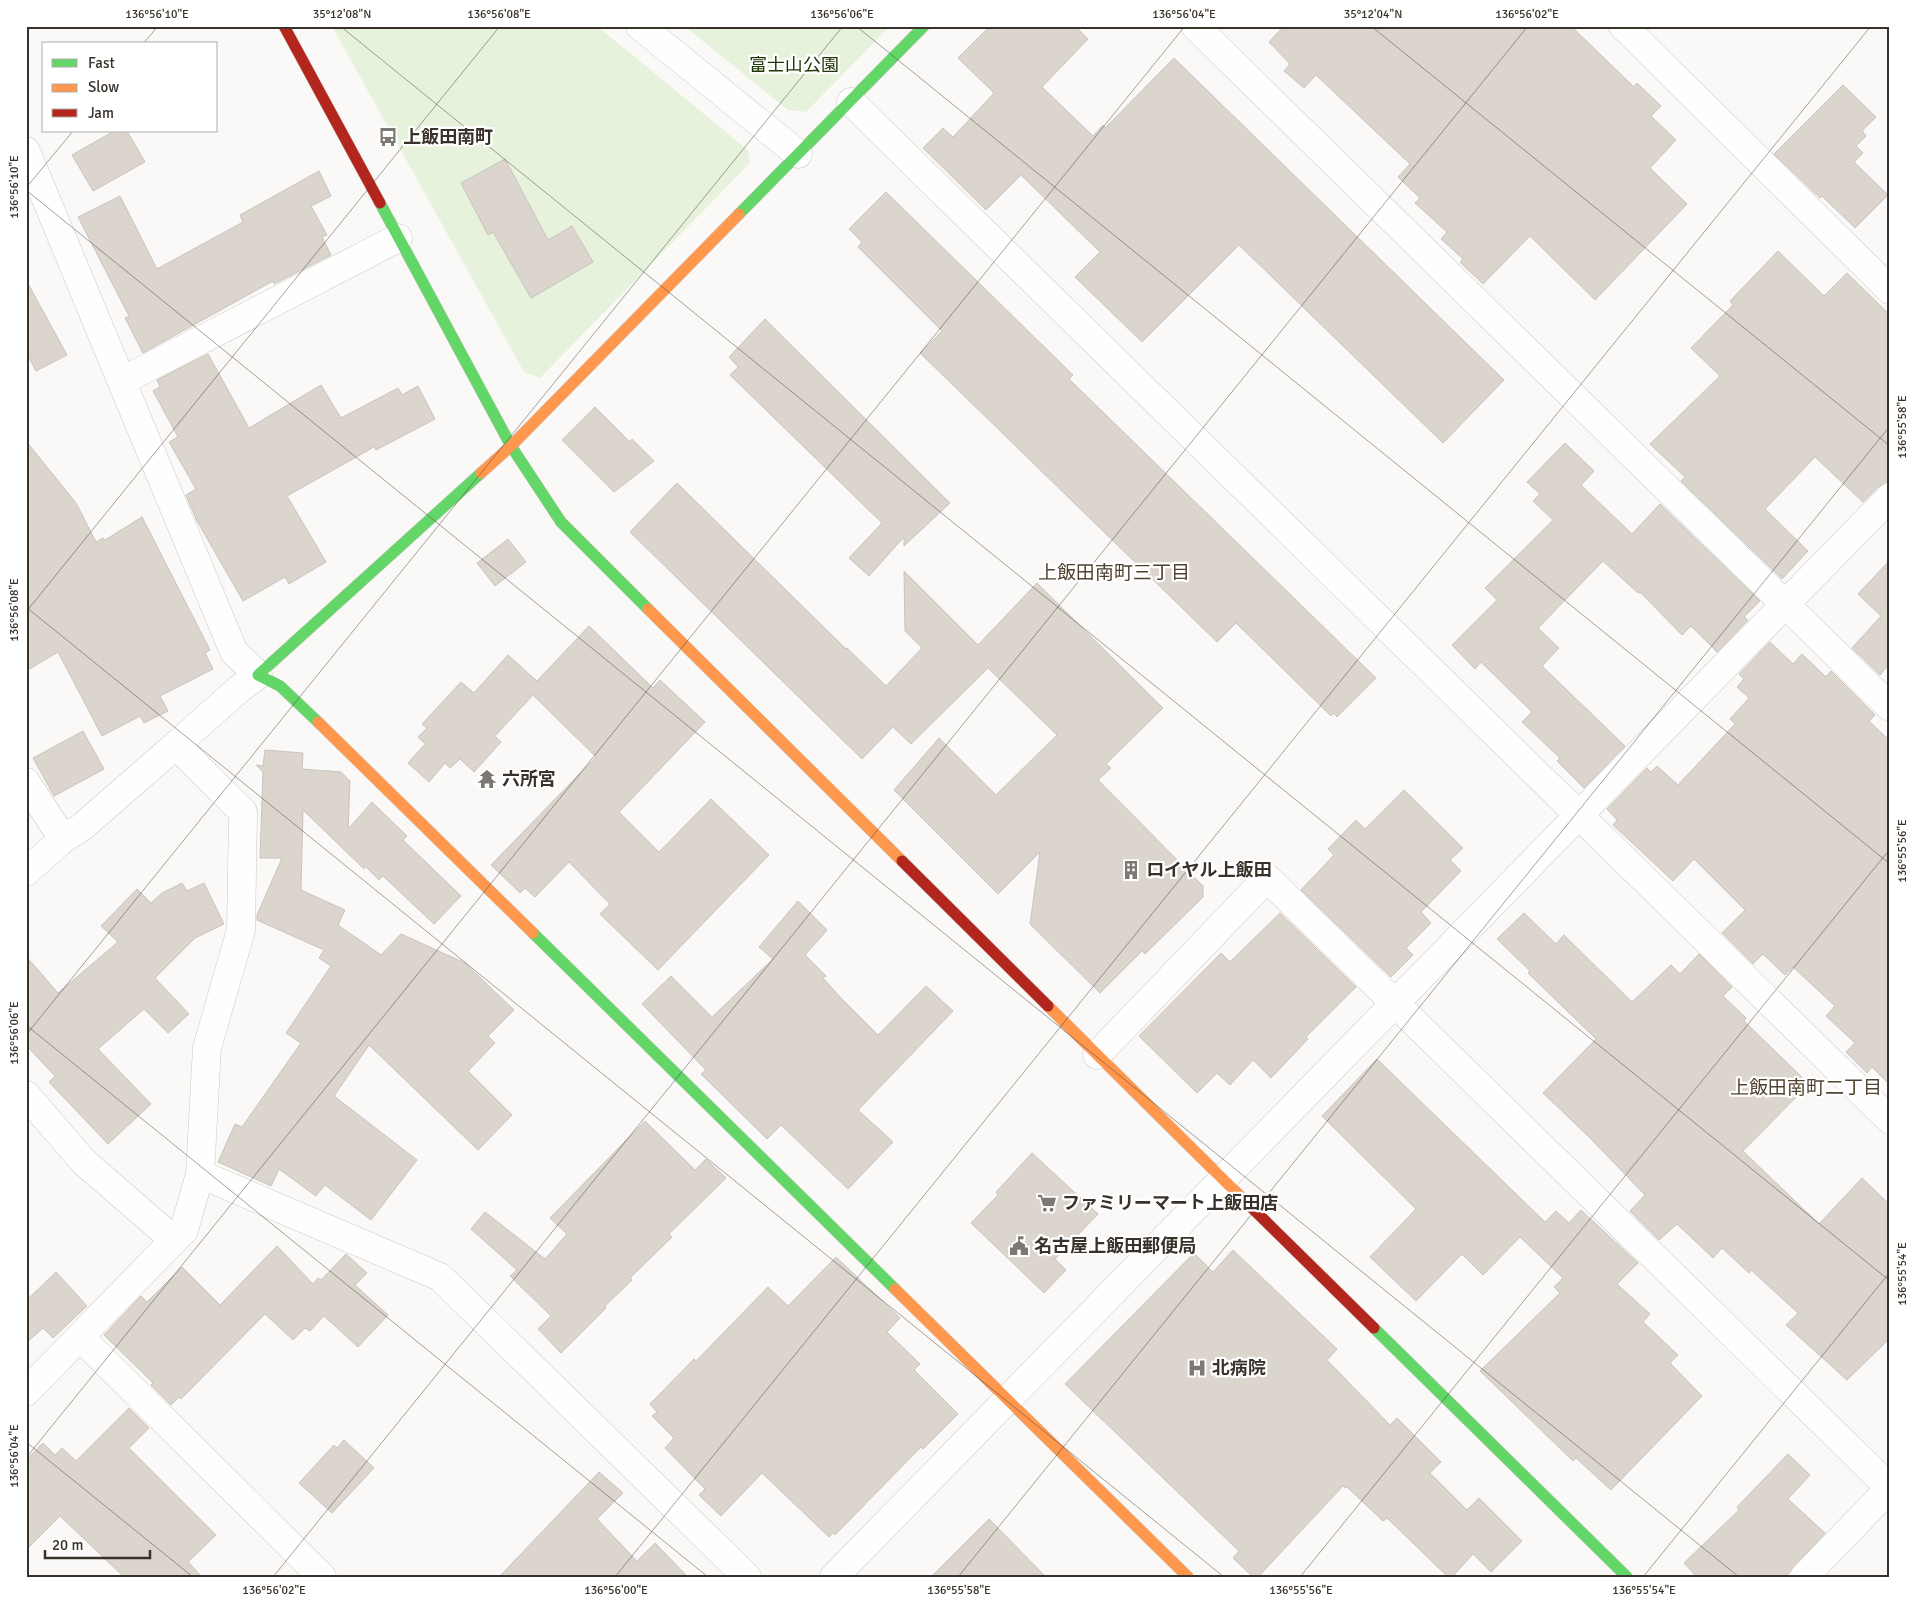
<svg xmlns="http://www.w3.org/2000/svg" width="1916" height="1603" font-family="Signika,'Noto Sans JP',sans-serif">
<style>
.green{fill:#e7f2dd}
.building{fill:#dcd5cd;stroke:#c7c3be}
.lines{fill:none;stroke-linecap:round;stroke-linejoin:round}
.street-casing{stroke:#ccc8c3;stroke-width:29}
.fast-casing{stroke:#ccc8c3;stroke-width:12}
.slow-casing{stroke:#ccc8c3;stroke-width:12}
.jam-casing{stroke:#ccc8c3;stroke-width:12}
.street{stroke:#fefefe;stroke-width:28}
.fast{stroke:#63d668;stroke-width:11}
.slow{stroke:#ff974d;stroke-width:11}
.jam{stroke:#b3261e;stroke-width:11}
.ticks{fill:none;stroke:#39322a;stroke-width:1;stroke-opacity:0.45}
.labels{text-anchor:middle;stroke-width:4.5;stroke-linejoin:round;paint-order:stroke}
.park-label{font-size:18px;fill:#203607;stroke:#fff}
.poi-label{font-size:18px;font-weight:bold;fill:#39322a;stroke:#fff;text-anchor:start}
.neighbourhood-label{font-size:19px;fill:#524331;stroke:#fff}
.neatline{fill:none;stroke:#39322a;stroke-width:2}
.ticks-label{font-size:12px;text-anchor:middle;fill:#39322a}
</style>
<rect width="100%" height="100%" fill="#fbf9f7"/>
<g class="green">
<path d="M337,26H597L748,150L750,163L540,378L524,372L334,30Z"/>
<path d="M684,26H890L806,112L788,110Z"/>
</g>
<g class="building">
<path d="M990,26H1075L1088,39L1042,87L1093,136L1103,125L1105,128L1174,58L1504,380L1443,443L1239,245L1142,342L1075,277L1100,252L1021,175L986,210L923,148L943,128L953,137L994,93L958,58Z"/>
<path d="M1284,26H1571L1634,87L1637,83L1661,106L1651,116L1676,140L1650,168L1687,204L1595,300L1530,236L1483,284L1460,262L1463,259L1441,239L1447,232L1415,203L1420,198L1398,177L1410,164L1316,75L1304,88L1284,71L1290,64L1269,42Z"/>
<path d="M1843,85L1876,117L1862,131L1866,136L1856,146L1863,153L1854,162L1888,195L1855,228L1822,196L1820,198L1774,154Z"/>
<path d="M114,131H127L145,162L93,191L72,155Z"/>
<path d="M505,159L548,240L572,226L593,262L531,298L493,232L488,235L461,183Z"/>
<path d="M319,171L331,196L311,206L327,235L322,237L331,255L274,284L273,281L143,353L125,318L129,316L78,217L120,196L157,269L243,222L240,215Z"/>
<path d="M886,192L1073,375L1069,379L1376,678L1337,717L1334,713L1331,716L1236,623L1217,642L920,353L942,331L858,247L862,242L849,229Z"/>
<path d="M1778,251L1824,296L1847,273L1890,315V482L1879,486L1863,502L1815,457L1765,509L1808,551L1782,579L1681,481L1685,477L1650,444L1720,376L1691,348L1733,305L1730,301Z"/>
<path d="M26,280L67,355L36,371L26,352Z"/>
<path d="M765,319L950,503L904,546V537L869,576L849,558L882,523L730,375L738,367L729,357Z"/>
<path d="M208,354L249,428L321,385L341,418L398,388L402,395L418,386L435,419L376,450L374,447L287,496L326,562L289,584L285,577L243,601L197,521L186,495L196,489L169,442L178,437L153,391L160,387L157,380Z"/>
<path d="M595,407L630,442L632,439L654,461L614,492L562,440Z"/>
<path d="M26,441L76,503L96,542L103,538L105,540L142,517L210,650L205,653L213,669L160,696L168,711L144,723L140,716L102,736L58,652L26,671Z"/>
<path d="M1565,443L1594,471L1581,485L1632,534L1660,504L1760,601L1744,617L1748,620L1717,652L1691,626L1682,635L1640,592L1638,593L1603,561L1538,628L1559,648L1542,666L1625,746L1584,788L1557,761L1560,758L1522,722L1532,712L1481,662L1475,669L1452,645L1497,600L1485,588L1553,520L1533,501L1540,494L1527,482Z"/>
<path d="M677,483L846,649L847,648L886,686L922,648L905,631L904,571L978,645L1037,583L1163,708L1106,764L1111,768L1098,780L1203,886V897L1145,954L1142,951L1100,993L1030,924L1040,852L998,894L894,790L939,738L996,795L1057,735L988,668L911,744L893,727L862,759L630,532Z"/>
<path d="M508,539L526,562L495,586L477,563Z"/>
<path d="M1890,560V663L1880,675L1852,648L1881,616L1858,594Z"/>
<path d="M589,626L653,688L660,680L705,722L619,812L659,852L711,799L769,855L658,970L600,914L610,904L569,862L535,897L525,888L520,893L491,865L596,757L533,695L495,736L501,742L474,772L460,759L450,768L445,763L429,782L408,763L425,744L418,737L427,728L422,724L461,682L474,693L508,655L537,681Z"/>
<path d="M1770,642L1793,664L1802,654L1826,677L1831,671L1875,715L1869,721L1890,741V1085L1872,1067L1867,1073L1846,1052L1855,1043L1826,1016L1835,1006L1793,967L1785,975L1763,954L1753,964L1722,933L1745,910L1694,859L1673,881L1613,825L1617,820L1607,809L1647,768L1651,772L1657,766L1678,785L1735,724L1730,719L1749,698L1737,687L1744,679L1739,674Z"/>
<path d="M83,731L104,769L54,796L33,758Z"/>
<path d="M265,750L303,753L302,769L341,772L350,781L348,829L372,802L407,836L403,840L461,896L434,924L383,876L379,880L365,866L364,869L303,810L301,890L345,910L338,925L381,955L401,934L465,963L514,1010L488,1036L495,1043L468,1071L512,1115L478,1150L369,1045L334,1096L417,1160L371,1220L325,1185L316,1196L279,1169L271,1186L218,1162L235,1124L242,1127L301,1043L286,1033L331,966L319,958L324,950L257,920V915L282,858H260L263,772L256,765L263,766Z"/>
<path d="M1404,790L1463,848L1450,860L1461,871L1421,912L1431,923L1406,948L1413,955L1391,977L1301,890L1334,855L1328,849L1356,820L1365,829Z"/>
<path d="M182,883L187,891L204,883L224,924L195,938L155,978L189,1014L168,1033L144,1009L98,1049L151,1104L108,1144L49,1082L55,1076L26,1045V956L58,993L118,942L101,926L137,889L151,903L162,893Z"/>
<path d="M798,901L827,930L805,955L826,976L823,978L840,997L878,1035L926,986L953,1011L858,1110L893,1142L848,1189L781,1125L767,1139L701,1074L706,1070L642,1004L671,976L712,1017L773,959L759,947Z"/>
<path d="M1280,913L1356,987L1306,1037L1308,1039L1271,1078L1253,1060L1230,1085L1217,1073L1197,1093L1139,1036L1221,953L1230,962Z"/>
<path d="M1524,913L1556,944L1564,935L1632,1002L1671,965L1680,974L1699,954L1732,987L1723,996L1746,1018L1744,1021L1809,1084L1743,1151L1819,1224L1862,1178L1890,1205V1338L1847,1380L1786,1325L1798,1313L1751,1270L1749,1273L1722,1248L1713,1258L1677,1224L1659,1240L1630,1211L1645,1195L1590,1138L1543,1093L1596,1039L1528,973L1530,971L1497,939Z"/>
<path d="M1377,1059L1545,1222L1556,1211L1569,1223L1581,1210L1638,1263L1617,1284L1650,1314L1643,1322L1678,1355L1670,1363L1702,1396L1611,1490L1576,1458L1573,1461L1480,1371L1560,1293L1554,1287L1563,1278L1520,1237L1483,1275L1462,1254L1416,1301L1370,1257L1416,1209L1322,1116Z"/>
<path d="M645,1121L695,1170L706,1159L726,1178L669,1234L672,1237L630,1278L632,1280L605,1306L606,1308L561,1353L538,1329L551,1316L510,1276L517,1270L471,1229L485,1212L545,1259L567,1234L550,1218Z"/>
<path d="M1032,1153L1098,1214L1055,1259L1066,1270L1044,1293L971,1223L998,1195L996,1192Z"/>
<path d="M277,1246L313,1284L318,1278L321,1280L346,1254L367,1273L355,1285L388,1315L358,1347L324,1316L310,1331L305,1328L293,1340L265,1314L181,1399L179,1397L171,1405L151,1385L153,1383L104,1335L141,1296L147,1302L182,1267L220,1305Z"/>
<path d="M1233,1250L1337,1349L1327,1360L1390,1425L1397,1418L1441,1462L1430,1473L1467,1510L1479,1498L1522,1541L1491,1572L1473,1554L1452,1577H1448L1387,1518L1383,1521L1347,1487L1346,1488L1343,1486L1258,1577H1253L1233,1558L1239,1551L1065,1384L1194,1253L1213,1272Z"/>
<path d="M836,1257L900,1318L887,1332L920,1364L914,1370L958,1414L923,1449L921,1447L835,1535L833,1533L829,1537L762,1473L721,1516L699,1495L705,1489L665,1448L674,1438L652,1416L657,1412L650,1404L694,1359L696,1361L768,1287L788,1306Z"/>
<path d="M56,1272L87,1306L53,1338L43,1328L26,1343V1301Z"/>
<path d="M129,1408L149,1428L129,1448L216,1535L188,1562L202,1577H124L60,1516L26,1550V1460L43,1443L55,1455L62,1448L76,1461Z"/>
<path d="M344,1440L374,1468L332,1513L299,1483L334,1445L337,1448Z"/>
<path d="M1788,1454L1810,1475L1788,1499L1825,1533L1785,1577H1697L1684,1563L1739,1510L1737,1507Z"/>
<path d="M599,1472L623,1493L597,1519L637,1561L655,1543L688,1577H499Z"/>
<path d="M989,1519L1046,1577H931Z"/>
</g>
<g class="lines">
<g class="street-casing">
<g id="street">
<path d="M640,26L798,154"/>
<path d="M1195,26L1890,707"/>
<path d="M1623,26L1890,290"/>
<path d="M851,102L1890,1120"/>
<path d="M26,151L234,652L258,675L239,689L176,745L243,812L241,930L207,1048L200,1174L184,1230L26,1392"/>
<path d="M122,381L398,238"/>
<path d="M26,782L63,839L26,872"/>
<path d="M63,839L82,827L176,745"/>
<path d="M1097,1055L1267,878L1890,1488"/>
<path d="M26,1095L84,1162L174,1240"/>
<path d="M200,1174L440,1277L747,1577"/>
<path d="M80,1337L322,1577"/>
<path d="M834,1577L1890,497"/>
<path d="M1804,1577L1890,1488"/>
</g>
</g>
<g class="fast-casing">
<g id="fast">
<path d="M380,203L511,446L561,522L648,609"/>
<path d="M739,214L924,26"/>
<path d="M318,722L280,686L258,675L481,473"/>
<path d="M533,933L895,1289"/>
<path d="M1374,1328L1627,1577"/>
</g>
</g>
<g class="slow-casing">
<g id="slow">
<path d="M481,473L511,446L739,214"/>
<path d="M648,609L902,861"/>
<path d="M318,722L533,933"/>
<path d="M1048,1006L1245,1201"/>
<path d="M895,1289L1188,1577"/>
</g>
</g>
<g class="jam-casing">
<g id="jam">
<path d="M284,26L380,203"/>
<path d="M902,861L1048,1006"/>
<path d="M1245,1201L1374,1328"/>
</g>
</g>
<use href="#street" class="street"/>
<use href="#fast" class="fast"/>
<use href="#slow" class="slow"/>
<use href="#jam" class="jam"/>
</g>
<path class="ticks" d="M340,26L1890,1281M856,26L1890,864M1371,26L1890,446M1887,26L1890,29M143,44L158,26M26,188L73,131M26,190L1739,1577M26,607L1224,1577M26,612L500,26M26,1025L708,1577M26,1035L843,26M26,1442L193,1577M26,1458L1185,26M273,1577L1528,26M615,1577L1871,26M958,1577L1890,426M1300,1577L1890,849M1643,1577L1890,1272"/>
<defs>
<g id="bus-bare" transform="scale(1.5)"><path d="M-5-6H5V4H4V6H2V4H-2V6H-4V4H-5ZM-3.5-4V0h7V-4ZM-3.5 1.2v1.5H-2V1.2ZM2 1.2v1.5H3.5V1.2Z" fill="#7d7872" stroke="#fff" stroke-width="2.5" paint-order="stroke"/></g>
<g id="temple-bare" transform="scale(1.5)"><path d="M0-6L5-2H3V0L6.5 2.5H4V6H1.5V3h-3V6H-4V2.5H-6.5L-3 0V-2H-5Z" fill="#7d7872" stroke="#fff" stroke-width="2.5" paint-order="stroke"/></g>
<g id="building-bare" transform="scale(1.5)"><path d="M-4-6H4V6H1V3H-1V6H-4ZM-2.5-4.3h1.7v1.8h-1.7ZM.8-4.3h1.7v1.8H.8ZM-2.5-1h1.7V.8h-1.7ZM.8-1h1.7V.8H.8Z" fill="#7d7872" stroke="#fff" stroke-width="2.5" paint-order="stroke"/></g>
<g id="supermarket-bare" transform="scale(1.5)"><path d="M-6-5.5h2.5l.6 2H6L4.5 2H-2.5L-4.4-4H-6ZM-1.5 3.2a1.3 1.3 0 1 0 .1 0ZM3 3.2a1.3 1.3 0 1 0 .1 0Z" fill="#7d7872" stroke="#fff" stroke-width="2.5" paint-order="stroke"/></g>
<g id="civic-bare" transform="scale(1.5)"><path d="M-.6-6.5H3V-4.5H.6V-3L4-1V1h2V6H-6V1h2V-1L-.6-3ZM-1.2 2.5V6h2.4V2.5Z" fill="#7d7872" stroke="#fff" stroke-width="2.5" paint-order="stroke"/></g>
<g id="hospital-bare" transform="scale(1.5)"><path d="M-5-5h3v3.5h4V-5h3V5h-3V1.5h-4V5h-3Z" fill="#7d7872" stroke="#fff" stroke-width="2.5" paint-order="stroke"/></g>
</defs>
<g fill-rule="evenodd">
<use href="#bus-bare" x="388" y="137"/>
<use href="#temple-bare" x="487" y="779"/>
<use href="#building-bare" x="1131" y="870"/>
<use href="#supermarket-bare" x="1047" y="1203"/>
<use href="#civic-bare" x="1019" y="1246"/>
<use href="#hospital-bare" x="1197" y="1368"/>
</g>
<g class="labels">
<g class="park-label">
<text x="794" y="71">富士山公園</text>
</g>
<g class="poi-label">
<text x="403" y="143">上飯田南町</text>
<text x="502" y="785">六所宮</text>
<text x="1146" y="876">ロイヤル上飯田</text>
<text x="1062" y="1209">ファミリーマート上飯田店</text>
<text x="1034" y="1252">名古屋上飯田郵便局</text>
<text x="1212" y="1374">北病院</text>
</g>
<g class="neighbourhood-label">
<text x="1114" y="579">上飯田南町三丁目</text>
<text x="1806" y="1094">上飯田南町二丁目</text>
</g>
</g>
<rect width="1916" height="1603" fill="none" stroke="#ffffff" stroke-width="55"/>
<rect x="42" y="42" width="175" height="90" fill="#ffffff" stroke="#b0adaa"/>
<rect x="52" y="59" width="25" height="8" fill="#63d668" stroke="#b0adaa"/>
<text x="88" y="68" font-size="15" fill="#39322a">Fast</text>
<rect x="52" y="84" width="25" height="8" fill="#ff974d" stroke="#b0adaa"/>
<text x="88" y="92" font-size="15" fill="#39322a">Slow</text>
<rect x="52" y="109" width="25" height="8" fill="#b3261e" stroke="#b0adaa"/>
<text x="88" y="118" font-size="15" fill="#39322a">Jam</text>
<path d="M45 1550v8h105v-8" fill="none" stroke="#39322a" stroke-width="2.5"/>
<text x="52" y="1550" font-size="15" fill="#39322a" stroke="#ffffff" stroke-width="4" paint-order="stroke">20 m</text>
<rect x="28" y="28" width="1860" height="1548" class="neatline"/>
<g class="ticks-label">
<text x="157" y="18">136°56'10"E</text>
<text x="342" y="18">35°12'08"N</text>
<text x="499" y="18">136°56'08"E</text>
<text x="842" y="18">136°56'06"E</text>
<text x="1184" y="18">136°56'04"E</text>
<text x="1373" y="18">35°12'04"N</text>
<text x="1527" y="18">136°56'02"E</text>
<text transform="translate(14 187) rotate(-90)" y="4">136°56'10"E</text>
<text transform="translate(1902 427) rotate(-90)" y="4">136°55'58"E</text>
<text transform="translate(14 610) rotate(-90)" y="4">136°56'08"E</text>
<text transform="translate(1902 851) rotate(-90)" y="4">136°55'56"E</text>
<text transform="translate(14 1033) rotate(-90)" y="4">136°56'06"E</text>
<text transform="translate(1902 1274) rotate(-90)" y="4">136°55'54"E</text>
<text transform="translate(14 1456) rotate(-90)" y="4">136°56'04"E</text>
<text x="274" y="1594">136°56'02"E</text>
<text x="616" y="1594">136°56'00"E</text>
<text x="959" y="1594">136°55'58"E</text>
<text x="1301" y="1594">136°55'56"E</text>
<text x="1644" y="1594">136°55'54"E</text>
</g>
</svg>
